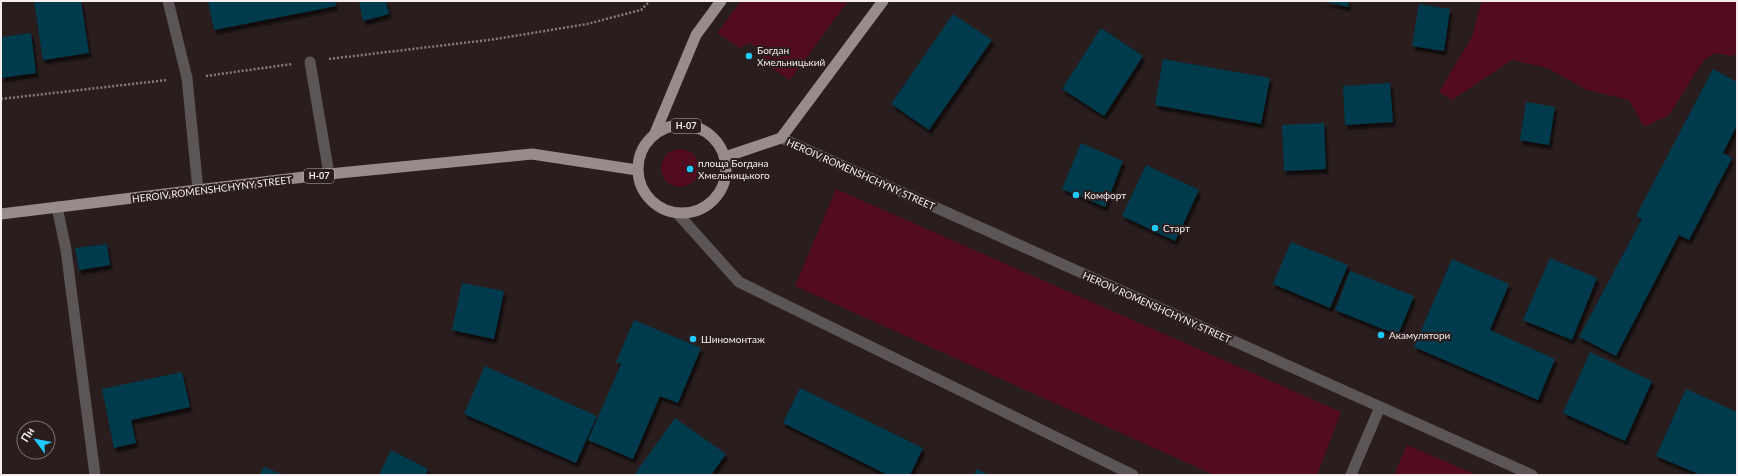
<svg xmlns="http://www.w3.org/2000/svg" width="1738" height="476" font-family="Lato,sans-serif">
<style>
.green{fill:#530b1f}
.building{fill:#003b4d;filter:url(#shadow)}
.lines{fill:none;stroke-linecap:round;stroke-linejoin:round}
.path{stroke:#867c7d;stroke-width:2.5;stroke-dasharray:2 2;stroke-linecap:butt}
.service{stroke:#5c5556;stroke-width:11}
.tertiary{stroke:#5c5556;stroke-width:11}
.primary{stroke:#988b8c;stroke-width:11}
.poi-dot{fill:#20c9fd;stroke:#291d1e;stroke-width:1.5}
.labels{text-anchor:middle;stroke-width:4;stroke-linejoin:round;paint-order:stroke}
.shield{fill:#291d1e;stroke:#b8afb0;stroke-width:1}
.shield-label{font-size:9px;font-weight:bold;fill:#f6edee}
.poi-label{font-size:10px;fill:#f6edee;stroke:#291d1e;text-anchor:start}
.street-label{font-size:10px;fill:#f6edee;stroke:#291d1e}
</style>
<defs>
<filter id="shadow"><feDropShadow dx="2.5" dy="4.5" stdDeviation="1" flood-color="#0009"/></filter>
</defs>
<rect width="100%" height="100%" fill="#291d1e"/>
<g class="green">
<path d="M741,1H848L790,80L761,61L762,51L750,43L740,48L717,33Z"/>
<path d="M1483,1H1737V54L1731,56L1715,53L1703,61L1669,115L1644,127L1629,100L1587,90L1547,68L1512,60L1452,100L1439,92L1472,37L1480,7Z"/>
<circle cx="680" cy="168" r="19"/>
<path d="M836,189L1341,412L1317,475H1214L795,286Z"/>
<path d="M1407,445L1477,475H1394Z"/>
</g>
<g class="building">
<path d="M34,1H81L89,53L43,60Z"/>
<path d="M208,1H335L336,6L214,30Z"/>
<path d="M359,1H386L389,14L363,21Z"/>
<path d="M1322,1H1349L1348,7Z"/>
<path d="M1419,4L1450,9L1444,51L1412,46Z"/>
<path d="M953,14L992,40L929,130L891,104Z"/>
<path d="M1101,28L1143,56L1104,116L1062,89Z"/>
<path d="M31,33L36,73L1,78V37Z"/>
<path d="M1163,59L1270,78L1261,124L1155,105Z"/>
<path d="M1713,69L1737,82V125L1723,153L1732,158L1689,240L1679,235L1616,356L1579,337L1642,219L1636,216Z"/>
<path d="M1390,83L1393,122L1345,125L1343,86Z"/>
<path d="M1526,102L1555,107L1549,145L1520,140Z"/>
<path d="M1324,123L1326,169L1284,171L1282,125Z"/>
<path d="M1081,143L1123,161L1105,207L1062,189Z"/>
<path d="M1146,165L1199,190L1175,241L1122,216Z"/>
<path d="M1291,242L1348,265L1330,308L1273,284Z"/>
<path d="M107,244L110,265L79,270L75,248Z"/>
<path d="M1550,258L1597,278L1572,340L1523,320Z"/>
<path d="M1452,259L1509,284L1490,330L1555,359L1538,400L1414,347Z"/>
<path d="M1350,271L1414,296L1398,335L1335,310Z"/>
<path d="M462,283L504,291L494,339L452,330Z"/>
<path d="M634,320L701,348L678,403L660,396L633,459L588,440L621,364L616,362Z"/>
<path d="M1590,352L1652,381L1625,441L1563,413Z"/>
<path d="M485,366L597,416L576,463L464,414Z"/>
<path d="M182,372L190,407L131,420L136,443L114,448L102,389Z"/>
<path d="M800,388L923,448L910,475H888L783,423Z"/>
<path d="M1686,389L1737,412V475H1701L1656,456Z"/>
<path d="M675,418L726,454L711,475H634Z"/>
<path d="M391,450L428,469L425,475H379Z"/>
<path d="M264,467L284,475H260Z"/>
<path d="M977,469L989,475H974Z"/>
</g>
<g class="lines">
<g class="path">
<path d="M329,59L496,39L587,24L641,10L650,1"/>
<path d="M206,76L292,64"/>
<path d="M1,99L167,80"/>
</g>
<g class="service">
<path d="M168,1L187,78L198,190"/>
<path d="M310,62L329,174"/>
<path d="M57,207L66,250L95,475"/>
<path d="M1351,475L1380,407"/>
</g>
<g class="tertiary">
<path d="M781,138L1532,475"/>
<path d="M677,213L739,282L1133,475"/>
</g>
<g class="primary">
<circle cx="682" cy="169" r="44"/>
<path d="M655,133L696,35L721,1"/>
<path d="M725,157L781,138L883,1"/>
<path d="M1,214L329,174L532,154L637,170"/>
</g>
</g>
<g class="poi-dot">
<circle cx="749" cy="56" r="4"/>
<circle cx="690" cy="169" r="4"/>
<circle cx="1076" cy="195" r="4"/>
<circle cx="1155" cy="228" r="4"/>
<circle cx="1381" cy="335" r="4"/>
<circle cx="693" cy="339" r="4"/>
</g>
<g class="labels">
<g class="shield">
<rect x="671" y="119" width="30" height="14" rx="3"/>
<rect x="304" y="169" width="30" height="14" rx="3"/>
</g>
<g class="shield-label">
<text x="686" y="129">Н-07</text>
<text x="319" y="179">Н-07</text>
</g>
<g class="poi-label">
<text x="757" y="54">Богдан<tspan x="757" dy="12">Хмельницький</tspan></text>
<text x="698" y="167">площа Богдана<tspan x="698" dy="12">Хмельницького</tspan></text>
<text x="1084" y="199">Комфорт</text>
<text x="1163" y="232">Старт</text>
<text x="1389" y="339">Акамулятори</text>
<text x="701" y="343">Шиномонтаж</text>
</g>
<g class="street-label">
<text transform="translate(861 174) rotate(24)" y="4">HEROIV ROMENSHCHYNY STREET</text>
<text transform="translate(212 189) rotate(-7)" y="4">HEROIV ROMENSHCHYNY STREET</text>
<text transform="translate(1157 307) rotate(24)" y="4">HEROIV ROMENSHCHYNY STREET</text>
</g>
</g>
<rect width="1738" height="476" fill="none" stroke="#f6edee" stroke-width="4"/>
<g transform="translate(36 440) rotate(302)"><circle r="19" fill="#291d1e" stroke="#7b7071"/>
<path d="M0-3L7 15L0 10L-7 15Z" fill="#20c9fd"/>
<text y="-6" font-size="11" font-weight="bold" text-anchor="middle" fill="#f6edee">Пн</text>
</g>
</svg>
